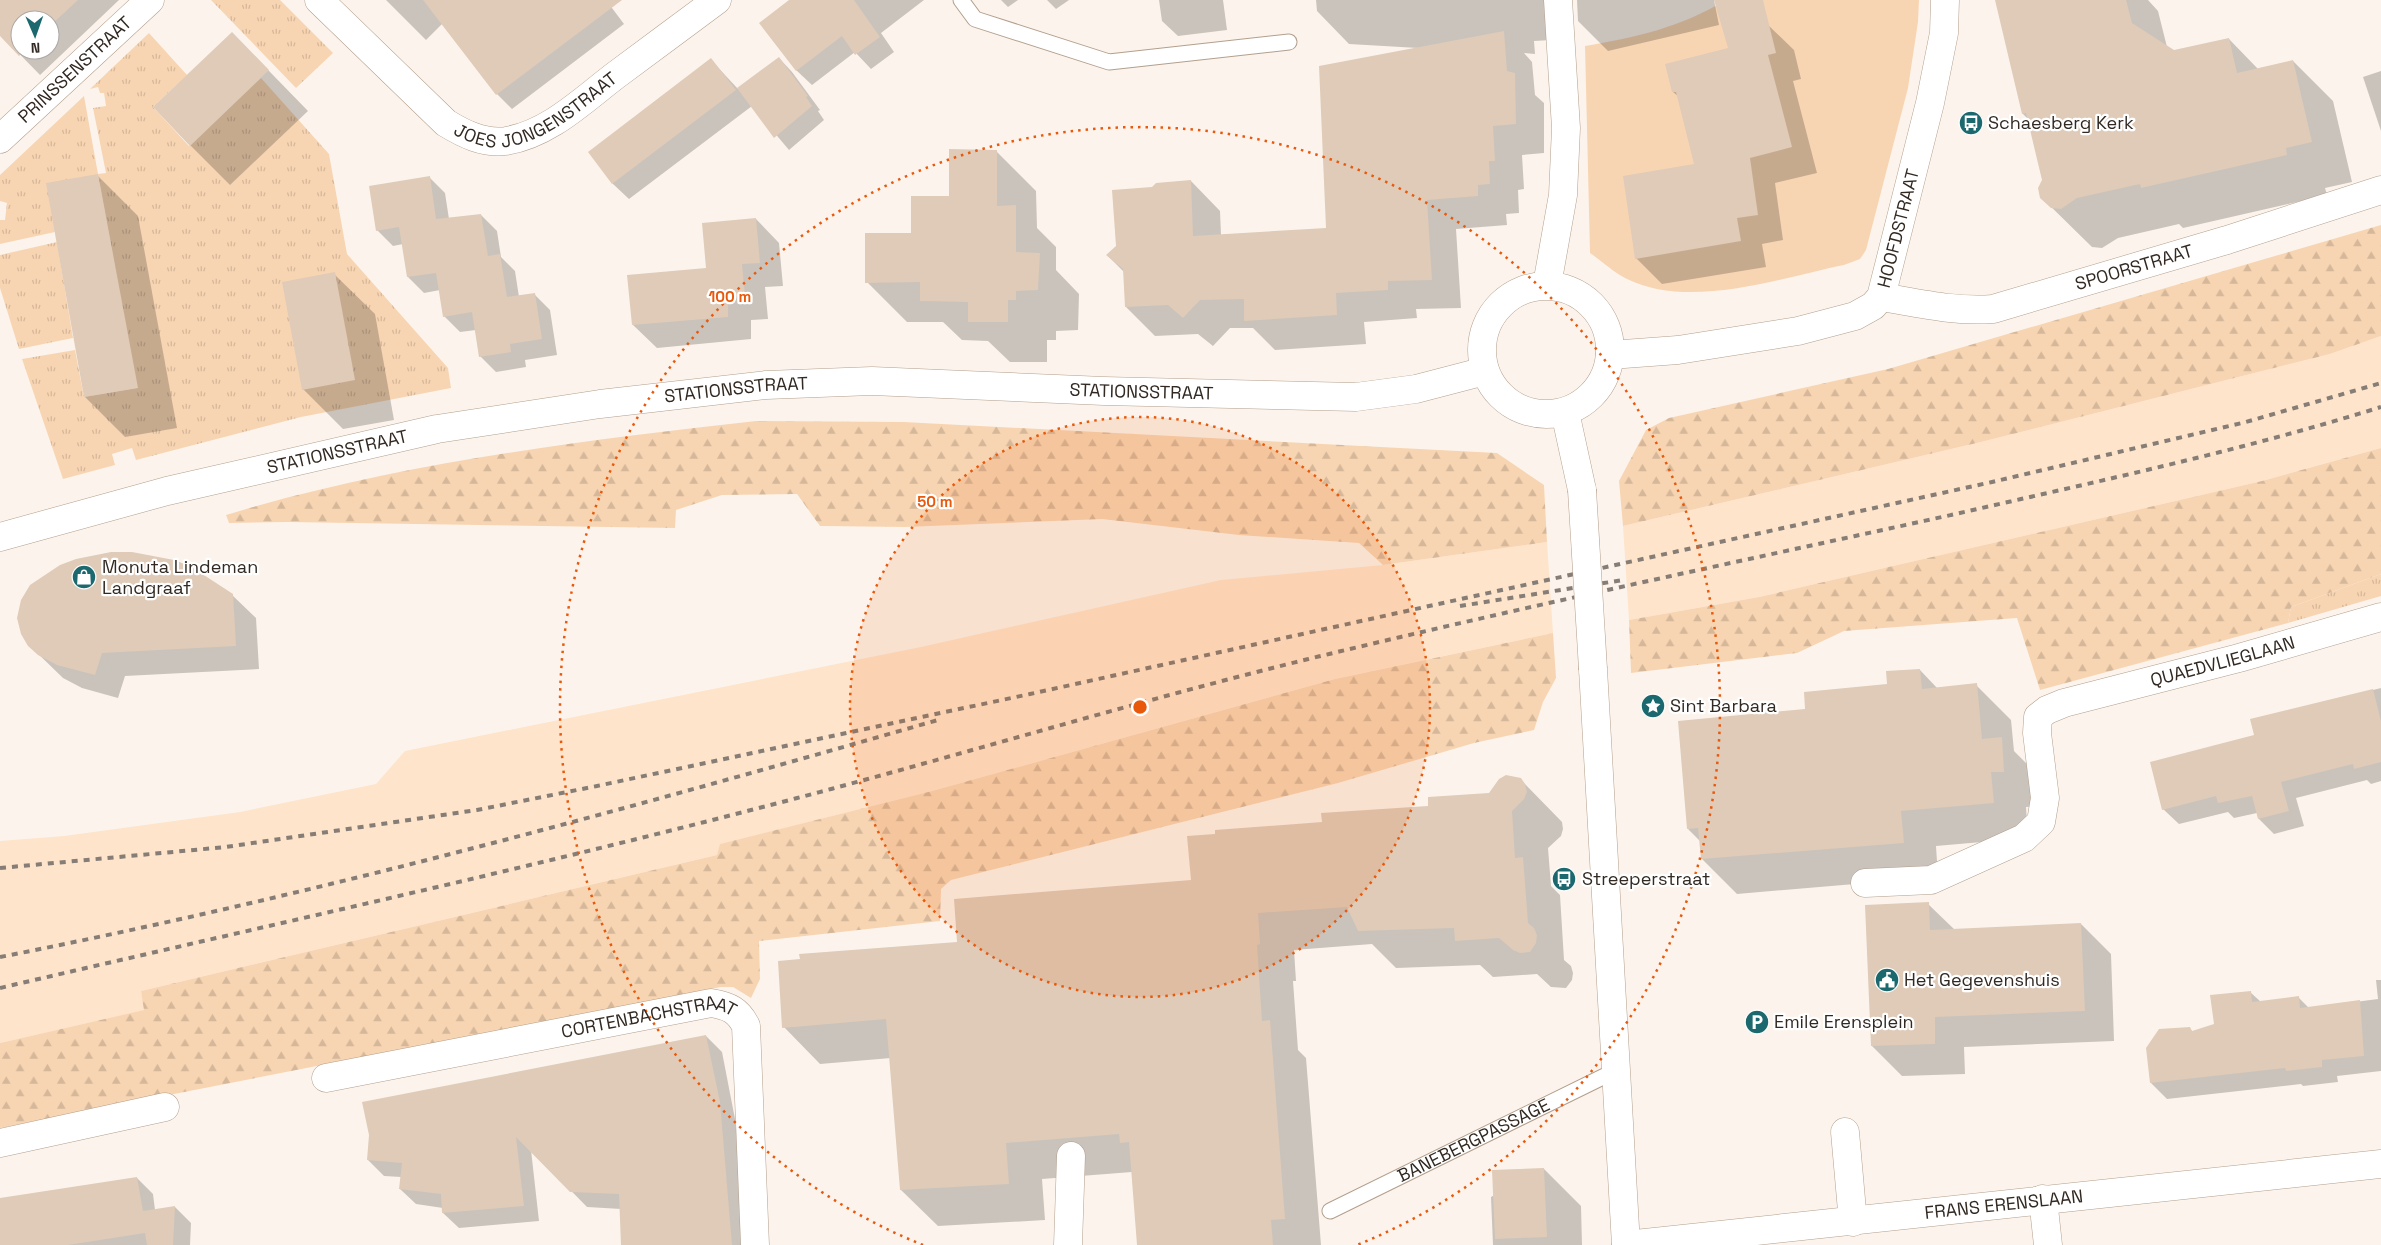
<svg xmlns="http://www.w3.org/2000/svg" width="2381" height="1245" font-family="'Space Grotesk',sans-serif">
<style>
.built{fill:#fee4ca}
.grass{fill:url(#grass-tufts)}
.forest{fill:url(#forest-firs)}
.garden{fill:#f8d5b2}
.shadow{fill:#0003;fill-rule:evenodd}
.building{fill:#dfcbb8}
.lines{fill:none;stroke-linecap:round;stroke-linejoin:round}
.service-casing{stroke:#b39f8d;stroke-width:17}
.minor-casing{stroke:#b39f8d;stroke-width:29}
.tertiary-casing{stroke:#b39f8d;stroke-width:29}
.service{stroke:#fff;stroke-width:15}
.minor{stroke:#fff;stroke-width:28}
.tertiary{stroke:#fff;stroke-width:28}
.rail{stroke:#857d76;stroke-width:4;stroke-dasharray:6 6;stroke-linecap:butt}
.tertiary-bridge-casing{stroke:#b39f8d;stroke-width:29;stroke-linecap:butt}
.tertiary-bridge{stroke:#fff;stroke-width:28}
.ring{fill:none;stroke:#e8590c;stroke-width:2.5;stroke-dasharray:2.5 5}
.labels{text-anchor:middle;stroke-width:4.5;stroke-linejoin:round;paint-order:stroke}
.street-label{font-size:18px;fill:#312922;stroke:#fff}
.poi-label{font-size:18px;fill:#312922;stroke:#fff;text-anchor:start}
.centre{fill:#e8590c;stroke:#fff;stroke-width:2.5}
.ring-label{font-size:15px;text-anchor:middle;font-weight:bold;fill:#e8590c;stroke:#fff;stroke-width:4.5;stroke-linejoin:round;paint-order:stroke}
</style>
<defs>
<pattern id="grass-tufts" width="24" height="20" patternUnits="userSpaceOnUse" patternTransform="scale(1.25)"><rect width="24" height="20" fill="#f8d5b2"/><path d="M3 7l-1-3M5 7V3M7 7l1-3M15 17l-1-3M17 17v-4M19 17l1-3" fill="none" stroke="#d5b799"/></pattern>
<pattern id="forest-firs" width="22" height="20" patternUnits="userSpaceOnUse" patternTransform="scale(1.25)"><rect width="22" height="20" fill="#f8d5b2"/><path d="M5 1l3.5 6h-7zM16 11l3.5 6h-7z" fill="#d5b799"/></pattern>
</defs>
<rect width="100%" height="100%" fill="#fcf4ec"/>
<g class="built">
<path d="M2381,336V448L2262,481L1759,597L1629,620L1623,526L1981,442L2330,354Z"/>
<path d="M1547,542L1553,633L1335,679L932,791L721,844L717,855L141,991L145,1010L0,1043V841L64,836L240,812L376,784L405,751L921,647L1221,580L1383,565Z"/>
</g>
<g class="grass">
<path d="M211,0H280L333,53L296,88Z"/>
<path d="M149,33L187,75L153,107L189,146L261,78L329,154L347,254L448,368L451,388L301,417L136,460L132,448L112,454L115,465L63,479L22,359L75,350L84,397L137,388L98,175L55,232L0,244V220H5L7,203L0,201V175L84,96L98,174L106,173L93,108L106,106L104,93H100L98,87L90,89Z"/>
<path d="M57,242L73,338L19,349L0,288V255Z"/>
<path d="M2381,574V596L2288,623L2291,607Z"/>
</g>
<g class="forest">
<path d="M2381,225V336L2330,354L1981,442L1623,526L1619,481L1646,430L1669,418L1888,369Z"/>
<path d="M756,421L904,422L1497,453L1544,485L1547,542L1383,565L1359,543L1239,535L1102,519L905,527L820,526L797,494L722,495L676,510L675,528L288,522L229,523L226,515C398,463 578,441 756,421Z"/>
<path d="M2381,448V574L2291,607L2288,623L2040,690L2017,618L1844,631L1797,653L1631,673L1629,620L1759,597L2262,481Z"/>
<path d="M1553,633L1556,678L1543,702L1534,730L1474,743L1338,783L951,880L941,889L940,921L759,941L760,979L751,998L733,987H721L0,1128V1043L144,1010L141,991L717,855L720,844L932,791L1335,679Z"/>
</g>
<path class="garden" d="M1725,0H1919L1918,22L1908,88L1866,250L1860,259L1844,265C1780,278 1690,310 1627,279C1614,273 1602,261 1590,253L1585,46C1633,38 1683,27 1725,0Z"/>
<g class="shadow">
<path d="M0,0H119L40,75L0,34ZM20,20H50V50H20Z"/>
<path d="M386,0H606L624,24L512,109L497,94L442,24L426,40Z"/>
<path d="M792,0H924L881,33L894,52L871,69L855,52L812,85L796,70Z"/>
<path d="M1001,0H1018L1008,7Z"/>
<path d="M1047,0H1069L1056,9Z"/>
<path d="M1159,0H1223L1227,30L1178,36L1162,21Z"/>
<path d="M1316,0H1549L1552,40L1534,41L1535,54L1524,53L1532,62L1535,95L1544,103V153L1522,155L1524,189L1518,190L1519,213L1506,214L1507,225L1456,229L1461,308L1416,309L1417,318L1364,322L1366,344L1275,350L1253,328H1230L1213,346L1198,334L1155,336L1126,307L1124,272L1107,255L1117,246L1153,188L1191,181L1220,211L1221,235L1327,229L1418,48L1349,44L1317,11Z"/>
<path d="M1577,0H1714L1719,25L1608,51L1578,21Z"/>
<path d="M1997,0H2148L2158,11L2167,47L2174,52L2229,39L2258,69L2293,61L2333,101L2352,182L2325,188L2327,195L2183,228L2179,224L2118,238L2102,248L2092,247L2041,197L2043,180L2029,120L2023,114Z"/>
<path d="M1768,25L1794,50L1801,79L1793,81L1817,173L1775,183L1783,240L1762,244L1766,267L1662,284L1636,258L1696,165L1679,97L1673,92L1729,49Z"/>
<path d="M232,33L308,111L230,185L190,145Z"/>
<path d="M779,58L792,72L820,110L818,111L824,120L789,150L752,106L629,199L613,184L589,152L711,60L738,89Z"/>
<path d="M2381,71V131L2363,77Z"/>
<path d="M996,151L1036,191L1037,228L1056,247V270L1079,294L1078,330L1056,331V340H1047V362H1010L988,341L962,340L943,322H907L867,282Z"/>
<path d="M98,176L138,216L177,428L125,437L85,397Z"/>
<path d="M429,177L445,193L449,219L481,215L497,231L501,257L515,271L519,297L534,294L550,310L557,355L525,360L526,367L496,372L480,356L476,330L460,332L444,316L440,290L424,293L408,277L403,244L393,246L377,230Z"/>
<path d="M756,219L779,243L783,286L765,287L768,319L751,320V339L657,348L633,325L708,269Z"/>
<path d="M334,274L375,314L394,420L343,429L303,389Z"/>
<path d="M232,595L256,618L259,669L125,676L118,698L82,688L63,678L29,645Z"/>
<path d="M1920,670L1938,689L1976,685L2011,720L2014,751L2036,773L2039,806L2026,807L2028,838L1936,846L1938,877L1737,894L1702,859L1701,842L1688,829L1807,710L1888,685Z"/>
<path d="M2381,688V781L2371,784L2367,780L2296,798L2304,826L2274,834L2259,819L2257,813L2234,818L2228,812L2179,824L2163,809L2256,736L2252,720Z"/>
<path d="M1520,779L1562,822L1563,829L1561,836L1548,848L1551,886L1560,895L1564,960L1571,966L1573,973L1572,980L1566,988L1551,987L1537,974L1493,977L1480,965L1396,968L1372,944L1294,950L1296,981H1293L1298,1050L1306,1058L1321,1245H1138L1132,1172L1042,1179L1045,1220L938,1226L901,1190L891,1058L820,1064L784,1027L959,943L1192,881L1323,823L1430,807L1490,794Z"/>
<path d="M1928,904L1955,930L2081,924L2111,954L2114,1041L1964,1047L1965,1074L1902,1076L1872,1046Z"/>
<path d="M2376,980H2381V1071L2337,1076L2338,1082L2303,1086L2301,1084L2167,1099L2151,1083L2189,1028L2193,1032L2215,1025L2250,992L2261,1002L2298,997L2309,1008L2378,999Z"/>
<path d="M706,1036L722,1052L735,1119L746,1245H622L621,1209L587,1207L531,1150L539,1221L459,1228L443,1213V1208L416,1204L400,1189L401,1177L384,1176L368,1160Z"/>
<path d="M1544,1169L1581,1206L1582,1245H1493L1491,1197Z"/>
<path d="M137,1178L153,1194L155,1210L175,1207L191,1223L190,1245H0V1199Z"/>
</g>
<g class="building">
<path d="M0,0H78L50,26V20H20V50H25L19,56L0,36Z"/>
<path d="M423,0H622L496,95Z"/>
<path d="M789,0H854L880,37L855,55L842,36L796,71L759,23Z"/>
<path d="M1714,0H1763L1776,53L1768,55L1792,147L1750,158L1758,215L1737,218L1741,241L1635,259L1623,176L1694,164L1676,92H1672L1665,64L1728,48Z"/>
<path d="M1995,0H2126L2132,23L2174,50L2229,38L2237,73L2293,60L2312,142L2286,148L2287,155L2141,188L2140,184L2077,198L2061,209L2051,208L2040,198L2038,188L2042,180L2026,113L2022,114Z"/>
<path d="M1504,31L1507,71L1515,73L1516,124L1493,126L1495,161H1489L1490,184L1478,185V196L1427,200L1432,280L1388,281V290L1336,293L1337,315L1244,321V299L1200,300L1183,318L1168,305L1125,307L1123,269L1106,255L1116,246L1112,190L1152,187L1156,183L1191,180L1193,236L1326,228L1319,66Z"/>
<path d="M232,32L269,70L190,146L153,107Z"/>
<path d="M779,57L808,96L806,97L812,106L774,138L737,88Z"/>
<path d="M711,58L736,90L612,184L588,152Z"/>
<path d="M949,149L997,150V206L1016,205V252L1040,253L1038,290L1016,291V300H1008V322H968V302L920,301V282L865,283V233H911V196H949Z"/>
<path d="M98,174L138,388L84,397L46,183Z"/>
<path d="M430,176L436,219L481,214L488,256L500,254L507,297L535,293L542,339L510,344L511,352L479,357L472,312L443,317L436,273L407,277L399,227L376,231L369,186Z"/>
<path d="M756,218L760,263L742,264L745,296L728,297V317L632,325L627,275L706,268L702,223Z"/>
<path d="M335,272L355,380L302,390L282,282Z"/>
<path d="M111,552H132L174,560L190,566L233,594L236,646L102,653L95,675L57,665L38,655L28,646L21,634L17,618L21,600L30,585L60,565L76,559Z"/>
<path d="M1920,669L1922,689L1977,683L1982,739L2002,737L2004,772H1991L1994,803L1901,811L1904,843L1701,859L1698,828L1687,829L1678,721L1805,709L1804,692L1887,684L1886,671Z"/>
<path d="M2373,689L2381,721V762L2354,769L2353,764L2281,782L2289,811L2258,819L2252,796L2218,803L2216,796L2162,810L2150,762L2254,735L2250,719Z"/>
<path d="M1506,775L1521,778L1525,784L1527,792L1524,799L1512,811L1515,858L1523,857L1528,923L1534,928L1537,935L1536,943L1530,952L1520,953L1513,950L1499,938L1455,941L1454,928L1358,931L1347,907L1258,913L1260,944L1257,945L1262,1021L1270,1020L1285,1219L1271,1220L1273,1245H1137L1129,1142L1120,1143L1119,1134L1006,1143L1009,1184L900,1190L886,1019L782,1028L778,961L800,959L799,954L957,942L954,899L1191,880L1187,836L1215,834V830L1322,822L1321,813L1428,806V797L1489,793L1499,779Z"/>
<path d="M1929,902L1930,930L2081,923L2085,1011L1935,1017V1044L1871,1046L1865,905Z"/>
<path d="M2251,991L2252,1002L2299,996L2300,1008L2360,1000L2364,1056L2322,1060V1067L2286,1071L2285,1068L2150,1083L2146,1048L2159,1029L2190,1027L2192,1031L2214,1024L2210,995Z"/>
<path d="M706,1035L720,1102L732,1245H621L619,1194L570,1192L516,1137L524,1206L442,1213L441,1194L399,1189L402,1163L367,1160L369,1135L362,1102Z"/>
<path d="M1544,1168L1547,1237L1495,1239L1492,1170Z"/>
<path d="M137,1177L143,1211L175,1206L173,1245H147L145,1233L68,1245H0V1198Z"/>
</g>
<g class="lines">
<g class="service-casing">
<g id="service">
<path d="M961,0L975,19L1109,62L1289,42"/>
<path id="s1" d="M1330,1211L1617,1070"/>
</g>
</g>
<g class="minor-casing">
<g id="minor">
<path id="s2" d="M319,0L446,123C464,134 484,144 506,141C549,134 583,100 616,75C650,50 683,25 717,0"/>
<path id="s3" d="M0,139L150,0"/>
<path id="s4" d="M1881,297C1918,303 1955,312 1993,309L2227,240L2381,190"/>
<path id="s5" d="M1865,883L1931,880L2024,838L2041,822L2045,798L2037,733L2038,717L2047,710L2064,703L2239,658L2381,617"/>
<path id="s6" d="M326,1078L711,1003C729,1006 738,1010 746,1026L755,1245"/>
<path d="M1845,1132L1853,1222"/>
<path d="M0,1143L165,1107"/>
<path d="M2043,1199L2048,1245"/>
<path d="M1068,1245L1071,1156"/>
<path id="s7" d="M1626,1245L2381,1164"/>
</g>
</g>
<g class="tertiary-casing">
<g id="tertiary">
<path d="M1547,285L1563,195L1566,128L1558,0"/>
<circle cx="1546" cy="350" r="64"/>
<path id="s8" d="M1610,355L1678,350L1798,331L1855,316L1873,306L1881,297L1930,103L1944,33L1945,0"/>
<path d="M1565,412L1582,490"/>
<path id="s9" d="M0,537L167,491L437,429L600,404L766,385L872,381L1104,391L1356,397L1416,389L1485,371"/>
<path d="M1593,669L1626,1245"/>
</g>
</g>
<use href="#service" class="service"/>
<use href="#minor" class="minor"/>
<use href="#tertiary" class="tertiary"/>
<g class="rail">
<path d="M1460,606L1623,580"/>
<path d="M0,868L226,847L477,810L597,786L1030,694L1992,482L2246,422L2381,383"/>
<path d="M0,957C317,895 627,809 938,720"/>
<path d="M0,988C252,929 505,874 755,809C954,758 1150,696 1350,649C1550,601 1751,559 1951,515C2095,482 2240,451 2381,407"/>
</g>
<g class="tertiary-bridge-casing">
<path id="tertiary-bridge" d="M1582,490L1593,669"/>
</g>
<use href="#tertiary-bridge" class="tertiary-bridge"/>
</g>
<circle cx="1140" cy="707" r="290" fill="#e8590c" fill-opacity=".12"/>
<g class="ring">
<circle cx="1140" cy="707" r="290"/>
<path d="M923 1245A580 580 0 1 1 1357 1245"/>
</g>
<defs>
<g id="bus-disc" transform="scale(1.25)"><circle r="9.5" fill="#1c686f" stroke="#fff"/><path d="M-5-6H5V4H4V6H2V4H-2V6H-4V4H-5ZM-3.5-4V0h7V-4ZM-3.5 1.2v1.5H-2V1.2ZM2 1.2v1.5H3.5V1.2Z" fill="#fff"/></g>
<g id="shop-disc" transform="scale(1.25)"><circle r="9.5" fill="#1c686f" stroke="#fff"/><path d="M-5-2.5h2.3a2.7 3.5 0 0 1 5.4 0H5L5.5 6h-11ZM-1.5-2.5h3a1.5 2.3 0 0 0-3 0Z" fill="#fff"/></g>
<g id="sight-disc" transform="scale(1.25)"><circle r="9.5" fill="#1c686f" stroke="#fff"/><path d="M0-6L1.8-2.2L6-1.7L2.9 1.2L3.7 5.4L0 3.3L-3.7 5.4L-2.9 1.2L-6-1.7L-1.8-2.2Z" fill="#fff"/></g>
<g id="civic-disc" transform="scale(1.25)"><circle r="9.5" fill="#1c686f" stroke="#fff"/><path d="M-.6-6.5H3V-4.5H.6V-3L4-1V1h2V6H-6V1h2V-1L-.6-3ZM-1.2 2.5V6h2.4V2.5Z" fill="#fff"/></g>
<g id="parking-disc" transform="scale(1.25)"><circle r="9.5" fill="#1c686f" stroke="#fff"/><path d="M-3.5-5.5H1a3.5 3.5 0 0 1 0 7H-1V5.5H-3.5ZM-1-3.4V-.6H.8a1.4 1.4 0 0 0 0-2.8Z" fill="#fff"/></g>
</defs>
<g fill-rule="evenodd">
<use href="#bus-disc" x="1971" y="123"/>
<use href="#shop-disc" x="84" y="577"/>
<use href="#sight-disc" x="1653" y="706"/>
<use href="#bus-disc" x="1564" y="879"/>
<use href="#civic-disc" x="1887" y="980"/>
<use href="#parking-disc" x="1757" y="1022"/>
</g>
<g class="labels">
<g class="street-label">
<text dy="6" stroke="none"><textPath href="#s3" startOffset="102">PRINSSENSTRAAT</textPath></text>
<text dy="6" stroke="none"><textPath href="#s2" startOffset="278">JOES JONGENSTRAAT</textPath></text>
<text dy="6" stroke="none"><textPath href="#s8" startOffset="352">HOOFDSTRAAT</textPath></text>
<text dy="6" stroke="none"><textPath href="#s4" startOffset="260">SPOORSTRAAT</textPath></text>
<text dy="6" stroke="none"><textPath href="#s9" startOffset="752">STATIONSSTRAAT</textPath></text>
<text dy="6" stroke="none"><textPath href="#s9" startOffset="1158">STATIONSSTRAAT</textPath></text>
<text dy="6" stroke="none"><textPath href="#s9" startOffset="348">STATIONSSTRAAT</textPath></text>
<text dy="6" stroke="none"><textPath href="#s5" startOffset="491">QUAEDVLIEGLAAN</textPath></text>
<text dy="6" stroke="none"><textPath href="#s6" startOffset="329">CORTENBACHSTRAAT</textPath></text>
<text dy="6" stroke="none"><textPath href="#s1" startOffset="160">BANEBERGPASSAGE</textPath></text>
<text dy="6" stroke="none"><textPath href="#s7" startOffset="380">FRANS ERENSLAAN</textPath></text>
</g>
<g class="poi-label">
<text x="1988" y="129">Schaesberg Kerk</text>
<text x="102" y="573">Monuta Lindeman<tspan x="102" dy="21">Landgraaf</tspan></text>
<text x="1670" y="712">Sint Barbara</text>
<text x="1582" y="885">Streeperstraat</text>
<text x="1904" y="986">Het Gegevenshuis</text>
<text x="1774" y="1028">Emile Erensplein</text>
</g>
</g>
<circle cx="1140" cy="707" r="8" class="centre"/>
<g class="ring-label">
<text x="730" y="302">100 m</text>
<text x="935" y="507">50 m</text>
</g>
<g transform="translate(35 35) rotate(178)"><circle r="24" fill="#ffffff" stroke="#ada9a7"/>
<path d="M0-4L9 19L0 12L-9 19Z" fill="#1c686f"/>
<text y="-8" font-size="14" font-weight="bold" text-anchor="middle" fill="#312922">N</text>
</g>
</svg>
